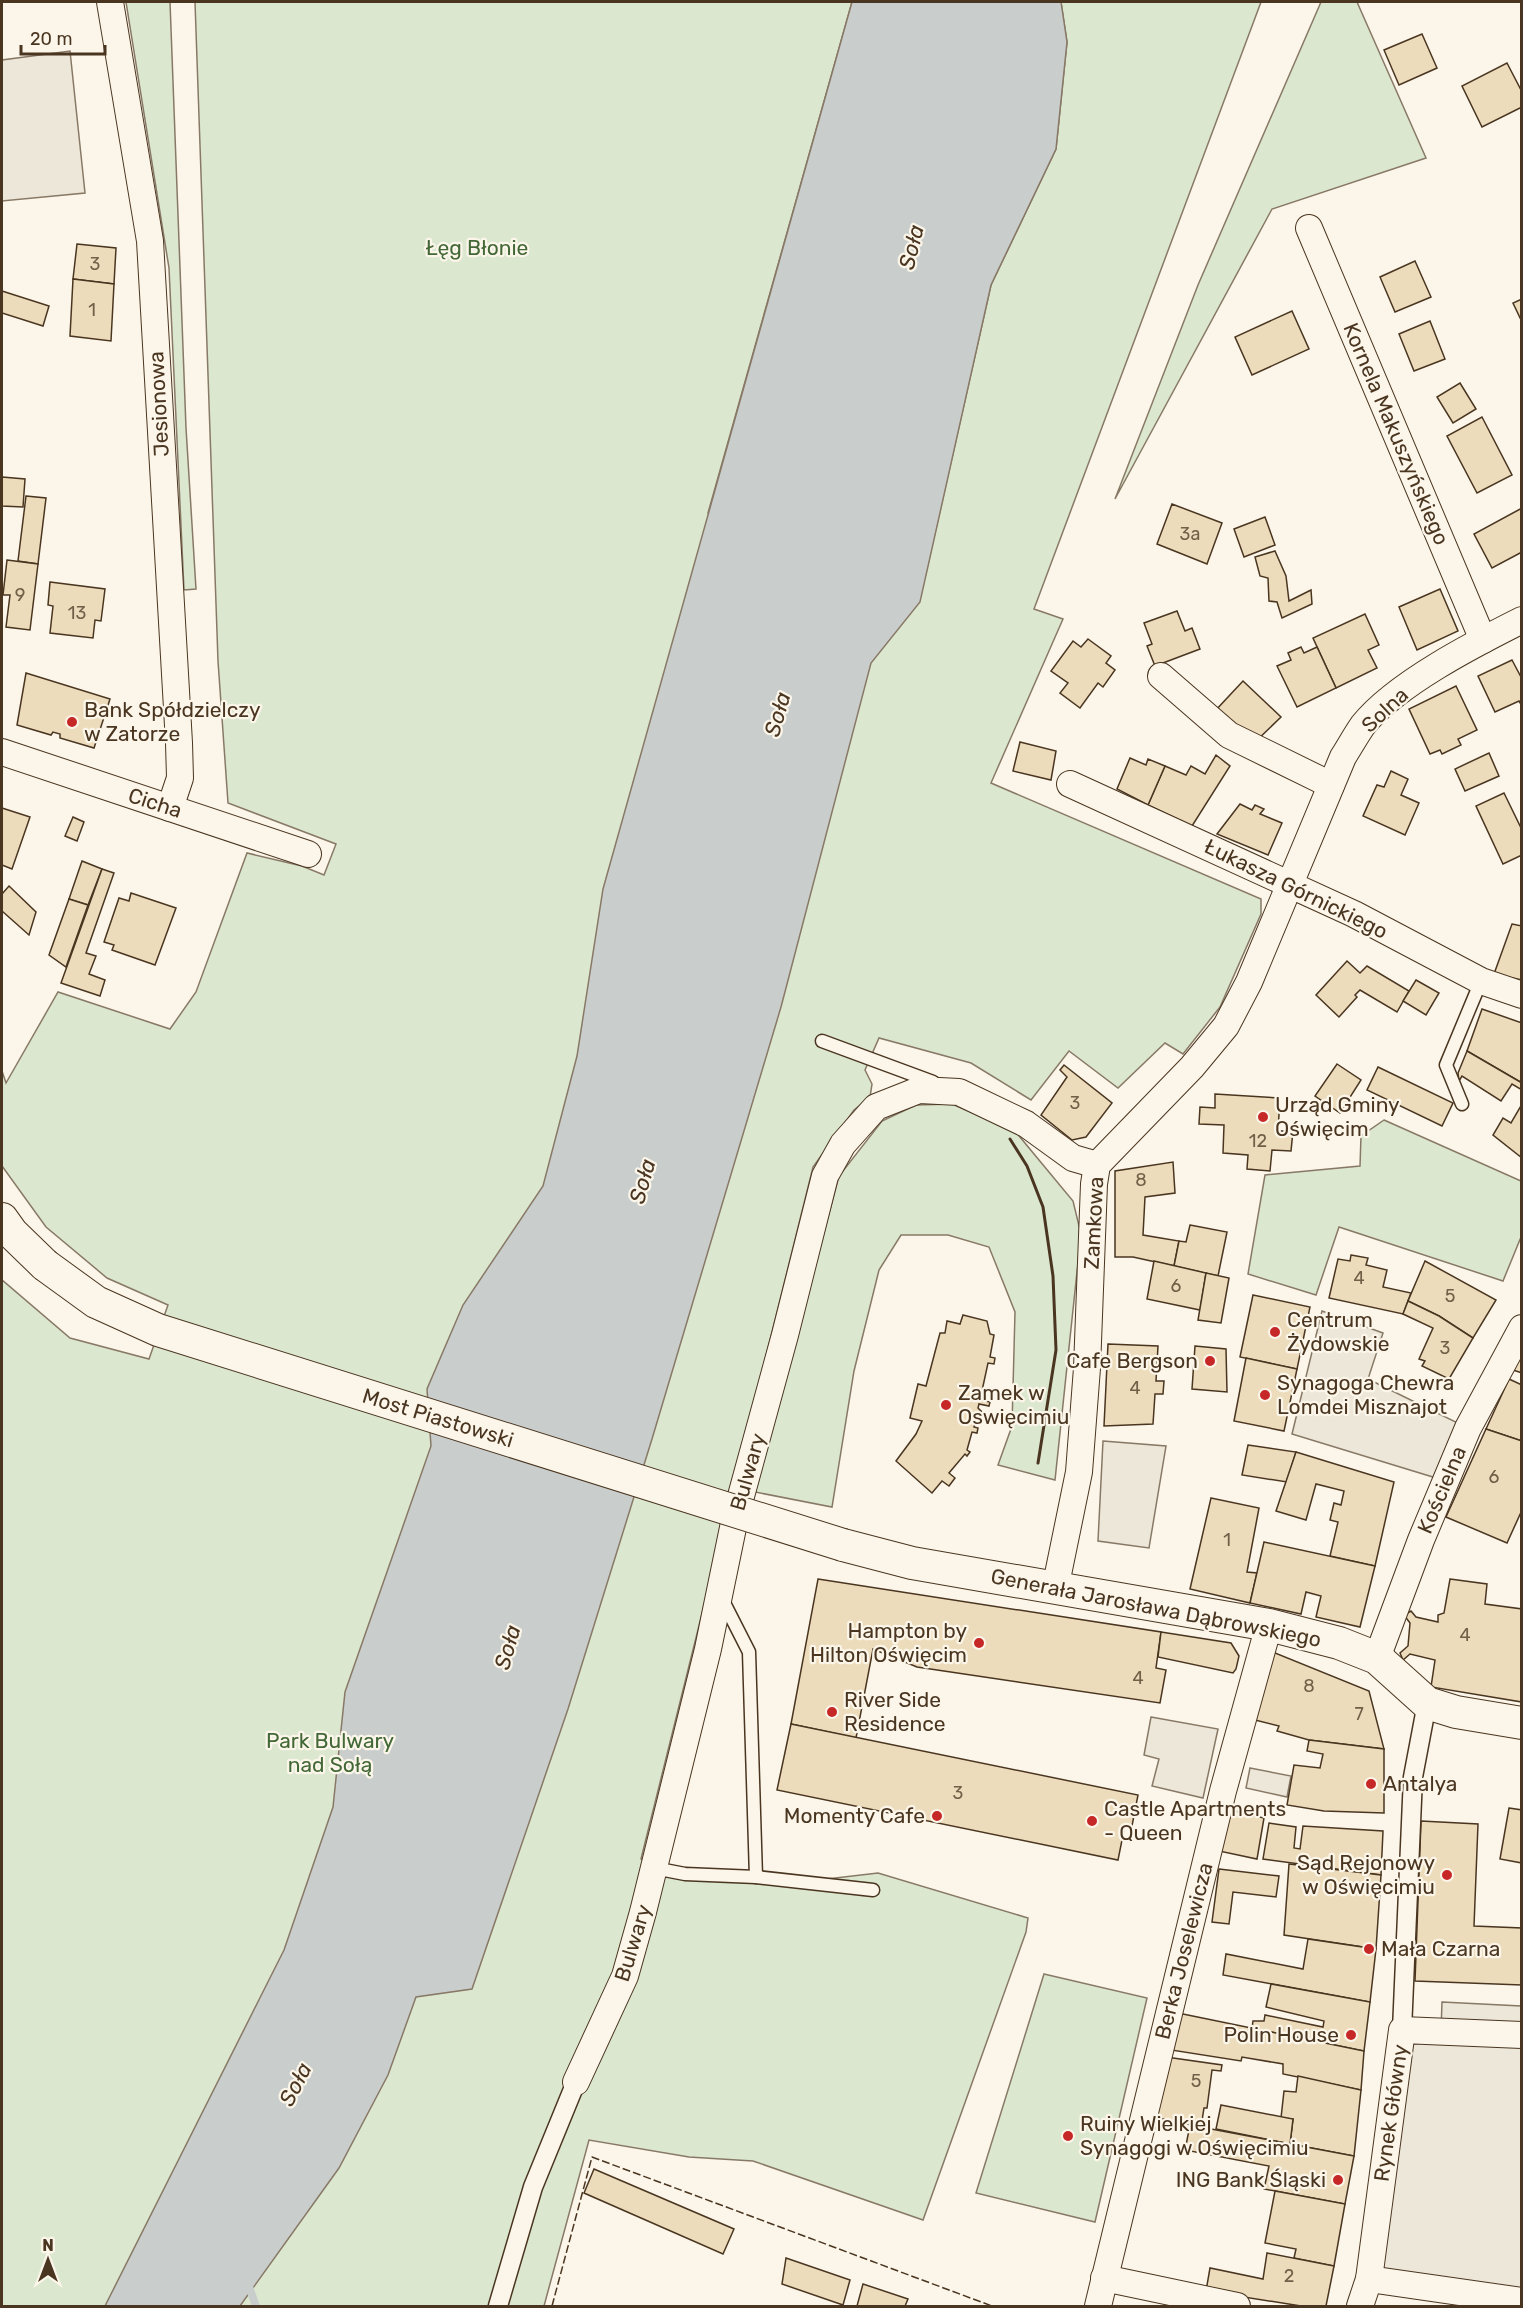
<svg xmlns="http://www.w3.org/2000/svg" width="1523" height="2308" font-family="Rubik,sans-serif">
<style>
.green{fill:#dce7d0;stroke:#887966;stroke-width:1.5}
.parking{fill:#ede7d9;stroke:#887966;stroke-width:1.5}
.water{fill:#c9cecd;stroke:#887966;stroke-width:1.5}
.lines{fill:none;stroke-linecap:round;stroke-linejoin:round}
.stream{stroke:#c9cecd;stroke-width:8}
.building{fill:#ecdcbc;stroke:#4a3520;stroke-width:1.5}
.service-casing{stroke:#4a3520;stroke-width:15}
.pedestrian-casing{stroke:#4a3520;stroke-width:21}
.minor-casing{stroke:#4a3520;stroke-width:28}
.tertiary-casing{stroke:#4a3520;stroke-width:34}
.service{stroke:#fbf6e9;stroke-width:12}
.pedestrian{stroke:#fbf6e9;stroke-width:18}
.minor{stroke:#fbf6e9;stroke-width:26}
.tertiary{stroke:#fbf6e9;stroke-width:32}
.tertiary-bridge-casing{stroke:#4a3520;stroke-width:34;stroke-linecap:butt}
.tertiary-bridge{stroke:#fbf6e9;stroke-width:32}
.fence{stroke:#4a3520;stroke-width:1.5;stroke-dasharray:8 3;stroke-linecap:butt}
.wall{stroke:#4a3520;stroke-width:3}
.poi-dot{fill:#c62828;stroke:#fbf6e9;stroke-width:2}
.labels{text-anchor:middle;stroke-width:4.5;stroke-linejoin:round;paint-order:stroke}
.number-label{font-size:18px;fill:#725f47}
.park-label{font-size:21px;fill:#436837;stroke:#fbf6e9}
.street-label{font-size:21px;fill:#4a3520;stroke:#fbf6e9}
.poi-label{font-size:21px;fill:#4a3520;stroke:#fbf6e9;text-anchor:start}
.water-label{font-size:22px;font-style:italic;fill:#4a3520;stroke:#fbf6e9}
</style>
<rect width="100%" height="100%" fill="#fbf6e9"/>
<g class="green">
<path d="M126,2H170L186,428L196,589L184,590L169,268Z"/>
<path d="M195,2H852L708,513L925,577L991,285L1056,149L1067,42L1061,2H1261L1034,609L1063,619L991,783L1261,899V914L1220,1007L1183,1054L1165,1043L1118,1088L1069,1051L1031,1100L971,1063L879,1038L865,1070L872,1084L870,1097L854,1110L813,1167L641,1859L654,1868L801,1882L878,1873L1028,1918L1026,1932L923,2220L753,2161L689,2157L589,2140L544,2306H2V1280L70,1338L149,1359L168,1305L107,1278L46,1227L2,1166V1071L6,1083L58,992L170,1029L196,992L247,853L302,866L324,875L336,844L228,803L218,661Z"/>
<path d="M1321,2H1357L1426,158L1272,209L1115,499L1198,285Z"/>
<path d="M952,1104L1015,1131L1073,1201L1081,1234L1055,1480L998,1465L1012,1426L1015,1312L989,1247L948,1235H901L879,1270L854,1371L832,1507L755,1492L839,1176L882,1121L916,1105Z"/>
<path d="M1384,1120L1521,1181V1237L1503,1281L1339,1227L1316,1295L1248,1274L1265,1175L1360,1166L1361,1136Z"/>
<path d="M1044,1974L1147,1998L1095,2222L976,2193Z"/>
</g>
<g class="parking">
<path d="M70,51L85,193L2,201V60Z"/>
<path d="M1322,1311L1383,1333L1368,1379L1468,1428L1446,1481L1292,1434Z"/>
<path d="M1103,1441L1166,1446L1149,1548L1098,1541Z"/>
<path d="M1151,1717L1218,1729L1203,1798L1152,1786L1159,1759L1144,1755Z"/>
<path d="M1250,1768L1291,1776L1287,1797L1246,1788Z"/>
<path d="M1442,2002L1521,2006V2301L1369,2279L1402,2030L1441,2031Z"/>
</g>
<path class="water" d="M852,2H1061L1067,42L1056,149L991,285L920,602L871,663L781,1007L652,1439L568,1709L472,1989L416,1997L388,2075L339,2168L240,2306H105L284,1950L333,1807L345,1692L431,1446L427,1389L463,1305L543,1186L577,1056L603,889Z"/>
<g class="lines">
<path class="stream" d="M247,2281L256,2306"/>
</g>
<g class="building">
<path d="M1422,34L1437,68L1399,85L1384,50Z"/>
<path d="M1507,63L1522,92V107L1482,127L1462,86Z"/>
<path d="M77,244L116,248L114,284L73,279Z"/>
<path d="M1415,261L1431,297L1395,312L1380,277Z"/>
<path d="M73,279L114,284L111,341L70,336Z"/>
<path d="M2,291L49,306L43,326L2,313Z"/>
<path d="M1522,299V322L1513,303Z"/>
<path d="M1292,311L1309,349L1252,375L1235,337Z"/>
<path d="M1430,321L1445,359L1414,371L1399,334Z"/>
<path d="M1460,383L1476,409L1453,423L1437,397Z"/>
<path d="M1482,417L1512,475L1477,493L1447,436Z"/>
<path d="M2,477L25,479L23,507L2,506Z"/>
<path d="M26,496L46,498L38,564L18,561Z"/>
<path d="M1172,504L1222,523L1207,564L1157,544Z"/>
<path d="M1522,508V552L1492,568L1474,534Z"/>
<path d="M1265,517L1275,545L1244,557L1234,529Z"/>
<path d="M1275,551L1286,576L1289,601L1311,590L1312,604L1282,618L1277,602L1269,601L1268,578L1260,576L1255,557Z"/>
<path d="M7,560L38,564L30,630L6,627L10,595H3Z"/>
<path d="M50,582L105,589L101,621L95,620L93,638L50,633L53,606L48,605Z"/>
<path d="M1440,589L1458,631L1417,650L1399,607Z"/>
<path d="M1177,611L1185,631L1192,628L1200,649L1155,666L1147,646L1152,644L1144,623Z"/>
<path d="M1365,614L1379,645L1368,650L1377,668L1336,688L1313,638Z"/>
<path d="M1088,639L1111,656L1106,663L1115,670L1103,687L1098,683L1080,708L1060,693L1068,683L1051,671L1073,641L1081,647Z"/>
<path d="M1301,647L1304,653L1317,647L1336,688L1297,707L1277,666L1291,660L1288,653Z"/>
<path d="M1512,660L1522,679V706L1519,701L1495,712L1478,676Z"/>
<path d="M26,673L110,699L94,748L60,738V734L53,732L51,735L17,725Z"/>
<path d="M1243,681L1281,717L1254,743L1215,711Z"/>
<path d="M1456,686L1477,730L1458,739L1461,745L1442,754L1440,750L1430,754L1409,709Z"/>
<path d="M1020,742L1056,751L1051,780L1013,771Z"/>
<path d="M1489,753L1499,776L1465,791L1455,769Z"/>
<path d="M1216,755L1230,766L1192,826L1148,805L1165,766L1186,775L1191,766L1205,774Z"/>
<path d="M1130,758L1146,765L1148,759L1165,766L1148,805L1117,789Z"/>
<path d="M1391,771L1408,779L1401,795L1419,803L1405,835L1363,816L1377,785L1384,787Z"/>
<path d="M1504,793L1522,830V855L1503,864L1476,806Z"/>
<path d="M1240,804L1252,810L1255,805L1264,809L1260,814L1282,823L1268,855L1217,834Z"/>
<path d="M2,808L30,817L12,869L2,865Z"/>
<path d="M73,817L84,822L77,841L65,836Z"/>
<path d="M82,861L102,869L88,905L69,899Z"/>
<path d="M102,869L114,873L86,953L96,956L89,974L105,980L100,996L61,983Z"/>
<path d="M9,886L36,912L29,935L2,911V894Z"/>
<path d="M131,893L176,908L155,965L112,950L114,945L104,942L119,898L129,901Z"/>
<path d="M69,899L88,905L66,967L49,955Z"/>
<path d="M1512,924L1522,926V980L1494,974Z"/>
<path d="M1347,961L1360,973L1367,966L1409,991L1397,1012L1360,990L1355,995L1357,997L1339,1017L1316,995Z"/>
<path d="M1416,980L1439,993L1426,1015L1403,1001Z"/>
<path d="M1482,1009L1522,1023V1083L1467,1051Z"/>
<path d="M1467,1051L1522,1083V1090L1512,1084L1501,1101L1462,1076L1459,1081L1458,1073Z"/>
<path d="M1337,1064L1361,1080L1340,1113L1315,1096Z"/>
<path d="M1064,1065L1112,1103L1086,1137L1072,1140L1041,1115L1067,1077L1060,1070Z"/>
<path d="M1378,1067L1453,1103L1442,1126L1367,1090Z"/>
<path d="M1215,1094L1280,1098L1278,1131H1293L1291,1151L1272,1150L1270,1171L1247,1169L1248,1155L1223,1153L1224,1125L1199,1124L1200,1107L1215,1108Z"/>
<path d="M1522,1104V1158L1493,1135L1503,1118L1511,1123Z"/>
<path d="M1173,1162L1175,1193L1145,1197L1143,1235L1179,1241L1174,1266L1133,1257H1115V1171Z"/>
<path d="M1190,1225L1227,1232L1218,1276L1174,1266L1179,1241L1186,1242Z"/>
<path d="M1351,1255L1368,1258L1366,1265L1387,1270L1383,1287L1411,1293L1403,1314L1329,1298L1338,1259L1350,1261Z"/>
<path d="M1154,1261L1206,1273L1200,1310L1147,1299Z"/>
<path d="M1425,1261L1496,1300L1473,1338L1439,1316L1408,1301Z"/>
<path d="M1206,1273L1229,1278L1221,1323L1198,1320Z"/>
<path d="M1253,1295L1310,1307L1297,1369L1240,1357Z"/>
<path d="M1408,1301L1439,1316L1473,1338L1449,1379L1422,1366L1425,1361L1419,1359L1433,1328L1403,1314Z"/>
<path d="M963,1315L987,1321L990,1334L994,1335L990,1357L995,1358L994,1364L988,1363L980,1400L990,1402L989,1406L979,1404L978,1408L982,1412L981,1417L977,1416L974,1427L978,1428L977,1433L972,1432L967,1450L970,1452L967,1456L965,1454L949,1473L955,1478L949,1486L942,1481L932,1493L896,1461L916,1434L922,1421L910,1418L918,1384L926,1386L940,1333H945L947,1321L960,1324Z"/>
<path d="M1108,1344L1158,1346L1156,1381H1164L1163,1394H1155L1153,1424L1104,1426Z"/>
<path d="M1195,1346L1226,1349L1227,1392L1192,1389Z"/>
<path d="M1522,1352V1373L1513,1370Z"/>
<path d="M1246,1358L1297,1369L1284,1431L1234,1421Z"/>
<path d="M1509,1379L1522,1385V1441L1486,1429Z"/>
<path d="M1486,1429L1522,1441V1510L1507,1543L1446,1517Z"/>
<path d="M1248,1445L1296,1452L1287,1482L1242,1475Z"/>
<path d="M1296,1452L1394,1482L1375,1566L1330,1556L1338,1522L1330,1520L1334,1503L1341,1505L1344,1491L1316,1484L1306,1520L1276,1511Z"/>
<path d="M1211,1498L1259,1508L1247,1572L1257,1573L1250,1603L1190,1589Z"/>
<path d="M1264,1542L1375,1566L1360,1627L1316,1617L1321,1596L1306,1592L1301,1614L1250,1603Z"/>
<path d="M818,1579L1161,1632L1156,1668L1166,1670L1160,1703L917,1667L873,1649L856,1738L791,1724Z"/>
<path d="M1450,1579L1487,1584L1485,1604L1522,1609V1702L1431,1687L1435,1660L1410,1654L1403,1660L1400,1653L1408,1646L1410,1623L1404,1615L1411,1611L1416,1617L1438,1622V1615L1444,1613Z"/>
<path d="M1161,1632L1231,1643L1239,1656L1236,1669L1233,1673L1158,1657Z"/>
<path d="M1270,1651L1369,1691L1384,1749L1309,1740L1277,1731L1279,1726L1251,1719Z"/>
<path d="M791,1724L1138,1795L1132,1826L1125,1825L1118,1860L777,1790Z"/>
<path d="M1309,1740L1384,1749V1813L1324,1811L1287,1805L1294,1765L1320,1768L1323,1754L1307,1751Z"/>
<path d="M1509,1808L1522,1810V1863L1500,1859Z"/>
<path d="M1227,1809L1264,1818L1257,1859L1219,1851Z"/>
<path d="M1421,1821L1478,1824L1474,1926L1522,1928V1985L1415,1981Z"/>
<path d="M1269,1823L1296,1827L1294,1848L1300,1849L1303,1826L1383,1831L1381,1875L1263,1859Z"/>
<path d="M1289,1864L1381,1875L1376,1949L1284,1935Z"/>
<path d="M1219,1869L1279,1876L1276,1897L1233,1892L1229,1924L1212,1922Z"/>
<path d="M1308,1939L1376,1949L1370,2002L1223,1975L1226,1954L1303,1969Z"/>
<path d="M1271,1984L1370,2002L1364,2051L1252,2028L1253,2021H1264L1265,2015L1323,2027L1324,2021L1266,2007Z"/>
<path d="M1178,2013L1364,2051L1361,2090L1283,2074V2064L1242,2057L1241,2061L1171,2050Z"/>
<path d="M1166,2057L1222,2065L1221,2071L1212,2070L1207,2108H1204L1201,2127L1154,2117Z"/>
<path d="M1298,2076L1361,2090L1354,2156L1290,2144L1293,2119L1281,2118L1284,2091L1296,2092Z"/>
<path d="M1221,2105L1293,2119L1290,2144L1216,2129Z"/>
<path d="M1190,2125L1354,2156L1345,2204L1264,2189L1269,2166L1185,2150Z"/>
<path d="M594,2169L734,2229L723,2254L584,2193Z"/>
<path d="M1275,2191L1345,2204L1334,2266L1294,2258L1296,2249L1265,2243Z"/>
<path d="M1267,2253L1334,2266L1326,2306H1301L1206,2291L1210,2268L1263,2279Z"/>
<path d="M786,2258L850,2280L843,2305L782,2284Z"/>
<path d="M863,2284L908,2299L905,2306H857Z"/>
</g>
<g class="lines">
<g class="service-casing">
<g id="service">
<path d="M822,1041L933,1082"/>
<path d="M1462,1104L1446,1065L1481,981"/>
<path d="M721,1597L749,1652L756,1877"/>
<path d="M654,1868L685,1874L756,1877L873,1890"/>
</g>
</g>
<g class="pedestrian-casing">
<g id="pedestrian">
<path d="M1402,2030L1413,1777L1427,1703"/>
<path d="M498,2306L533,2187L576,2082"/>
</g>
</g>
<g class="minor-casing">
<g id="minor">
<path d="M110,2L150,241L179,743L180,778L170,808"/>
<path d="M1309,228L1483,640"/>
<path d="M1161,676L1229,735L1331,785"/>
<path d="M2,752L308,854"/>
<path d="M1070,784L1354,914L1481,981L1522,995"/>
<path d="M1055,1589L1079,1472L1087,1368L1094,1184L1097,1165L1192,1067L1226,1026L1249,982L1343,757C1350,746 1356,735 1363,725C1396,684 1474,644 1522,620"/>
<path d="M1377,1658L1421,1540L1468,1428L1522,1328"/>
<path d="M576,2082L625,1976L643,1912L708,1649L735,1518L785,1335L825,1176L843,1144L876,1107L919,1090L959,1092L1026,1124L1073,1158L1097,1165"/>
<path d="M1104,2278L1237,2306"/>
<path d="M1369,2279L1522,2301"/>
<path d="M1098,2306L1223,1791L1269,1625"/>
<path d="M1360,2306L1369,2279L1402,2030L1522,2035"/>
</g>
</g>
<g class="tertiary-casing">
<g id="tertiary">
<path d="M2,1219L12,1233L45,1265"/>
<path d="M843,1545L912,1563L1269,1625L1339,1643L1377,1658L1427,1703L1456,1712L1522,1723"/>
</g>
</g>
<use href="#service" class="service"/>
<use href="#pedestrian" class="pedestrian"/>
<use href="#minor" class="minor"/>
<use href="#tertiary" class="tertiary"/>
<g class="tertiary-bridge-casing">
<path id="tertiary-bridge" d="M45,1265L96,1302L158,1330L843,1545"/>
</g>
<use href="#tertiary-bridge" class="tertiary-bridge"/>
<path class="fence" d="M552,2306L592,2157L992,2306"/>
<path class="wall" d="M1010,1139L1027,1166L1043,1207L1053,1276L1056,1350L1038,1463"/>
</g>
<g class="poi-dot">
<circle cx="72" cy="722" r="6"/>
<circle cx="1263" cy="1117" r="6"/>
<circle cx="1275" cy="1332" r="6"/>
<circle cx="1210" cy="1361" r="6"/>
<circle cx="1265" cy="1395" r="6"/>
<circle cx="946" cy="1405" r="6"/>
<circle cx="979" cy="1643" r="6"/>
<circle cx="832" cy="1712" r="6"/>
<circle cx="1371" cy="1784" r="6"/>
<circle cx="937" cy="1816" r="6"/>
<circle cx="1092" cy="1821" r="6"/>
<circle cx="1447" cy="1875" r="6"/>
<circle cx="1369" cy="1949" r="6"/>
<circle cx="1351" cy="2035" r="6"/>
<circle cx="1068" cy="2136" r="6"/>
<circle cx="1338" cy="2180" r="6"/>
</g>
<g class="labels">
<g class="number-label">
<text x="95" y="270">3</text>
<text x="92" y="316">1</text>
<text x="1190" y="540">3a</text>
<text x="20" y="601">9</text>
<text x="77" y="619">13</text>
<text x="1075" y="1109">3</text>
<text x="1258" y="1147">12</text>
<text x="1141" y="1186">8</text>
<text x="1359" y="1284">4</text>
<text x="1176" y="1292">6</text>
<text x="1450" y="1302">5</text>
<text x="1445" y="1354">3</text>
<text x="1135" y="1394">4</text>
<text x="1494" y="1483">6</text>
<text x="1227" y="1546">1</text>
<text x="1465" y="1641">4</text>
<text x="1138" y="1684">4</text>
<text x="1309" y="1692">8</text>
<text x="1359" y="1720">7</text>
<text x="958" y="1799">3</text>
<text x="1196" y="2087">5</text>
<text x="1289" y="2282">2</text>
</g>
<g class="park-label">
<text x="477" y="255">Łęg Błonie</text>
<text x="330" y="1748">Park Bulwary<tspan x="330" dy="24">nad Sołą</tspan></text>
</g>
<g class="street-label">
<text transform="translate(159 404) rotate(-93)" y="7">Jesionowa</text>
<text transform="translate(1396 434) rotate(67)" y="7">Kornela Makuszyńskiego</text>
<text transform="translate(1385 710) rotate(-43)" y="7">Solna</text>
<text transform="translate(155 803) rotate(18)" y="7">Cicha</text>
<text transform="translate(1296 889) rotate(26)" y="7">Łukasza Górnickiego</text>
<text transform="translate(1094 1223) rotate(-87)" y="7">Zamkowa</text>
<text transform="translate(438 1418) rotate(17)" y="7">Most Piastowski</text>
<text transform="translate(748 1472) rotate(-74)" y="7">Bulwary</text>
<text transform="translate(1442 1490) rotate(-67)" y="7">Kościelna</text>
<text transform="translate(1156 1608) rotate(11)" y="7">Generała Jarosława Dąbrowskiego</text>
<text transform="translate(633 1943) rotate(-73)" y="7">Bulwary</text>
<text transform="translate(1184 1951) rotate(-76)" y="7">Berka Joselewicza</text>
<text transform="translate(1391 2113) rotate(-82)" y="7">Rynek Główny</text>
</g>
<g class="poi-label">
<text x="84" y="717">Bank Spółdzielczy<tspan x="84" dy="24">w Zatorze</tspan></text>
<text x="1275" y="1112">Urząd Gminy<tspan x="1275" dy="24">Oświęcim</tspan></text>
<text x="1287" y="1327">Centrum<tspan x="1287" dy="24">Żydowskie</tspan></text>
<text x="1198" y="1368" text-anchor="end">Cafe Bergson</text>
<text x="1277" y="1390">Synagoga Chewra<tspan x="1277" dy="24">Lomdei Misznajot</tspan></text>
<text x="958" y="1400">Zamek w<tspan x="958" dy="24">Oswięcimiu</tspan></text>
<text x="967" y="1638" text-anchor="end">Hampton by<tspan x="967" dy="24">Hilton Oświęcim</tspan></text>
<text x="844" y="1707">River Side<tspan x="844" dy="24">Residence</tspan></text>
<text x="1383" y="1791">Antalya</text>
<text x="1104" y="1816">Castle Apartments<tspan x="1104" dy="24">- Queen</tspan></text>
<text x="925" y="1823" text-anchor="end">Momenty Cafe</text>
<text x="1435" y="1870" text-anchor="end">Sąd Rejonowy<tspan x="1435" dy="24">w Oświęcimiu</tspan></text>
<text x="1381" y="1956">Mała Czarna</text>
<text x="1339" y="2042" text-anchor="end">Polin House</text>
<text x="1080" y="2131">Ruiny Wielkiej<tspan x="1080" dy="24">Synagogi w Oświęcimiu</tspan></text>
<text x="1326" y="2187" text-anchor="end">ING Bank Śląski</text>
</g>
<g class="water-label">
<text transform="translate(911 247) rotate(-76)" y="8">Soła</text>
<text transform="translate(777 714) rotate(-74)" y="8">Soła</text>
<text transform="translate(642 1181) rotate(-74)" y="8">Soła</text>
<text transform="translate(507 1647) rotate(-74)" y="8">Soła</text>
<text transform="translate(295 2084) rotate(-63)" y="8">Soła</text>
</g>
</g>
<rect width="1523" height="2308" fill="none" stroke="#4a3520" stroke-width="6"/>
<g transform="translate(48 2260)" stroke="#fbf6e9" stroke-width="4.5" paint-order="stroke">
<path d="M0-4.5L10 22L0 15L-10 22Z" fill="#4a3520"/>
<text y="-9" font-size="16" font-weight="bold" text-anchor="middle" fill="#4a3520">N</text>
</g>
<path d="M21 45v9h84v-9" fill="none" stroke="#4a3520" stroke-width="3"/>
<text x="30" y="45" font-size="18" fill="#4a3520" stroke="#fbf6e9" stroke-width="4.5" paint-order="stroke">20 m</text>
</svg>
